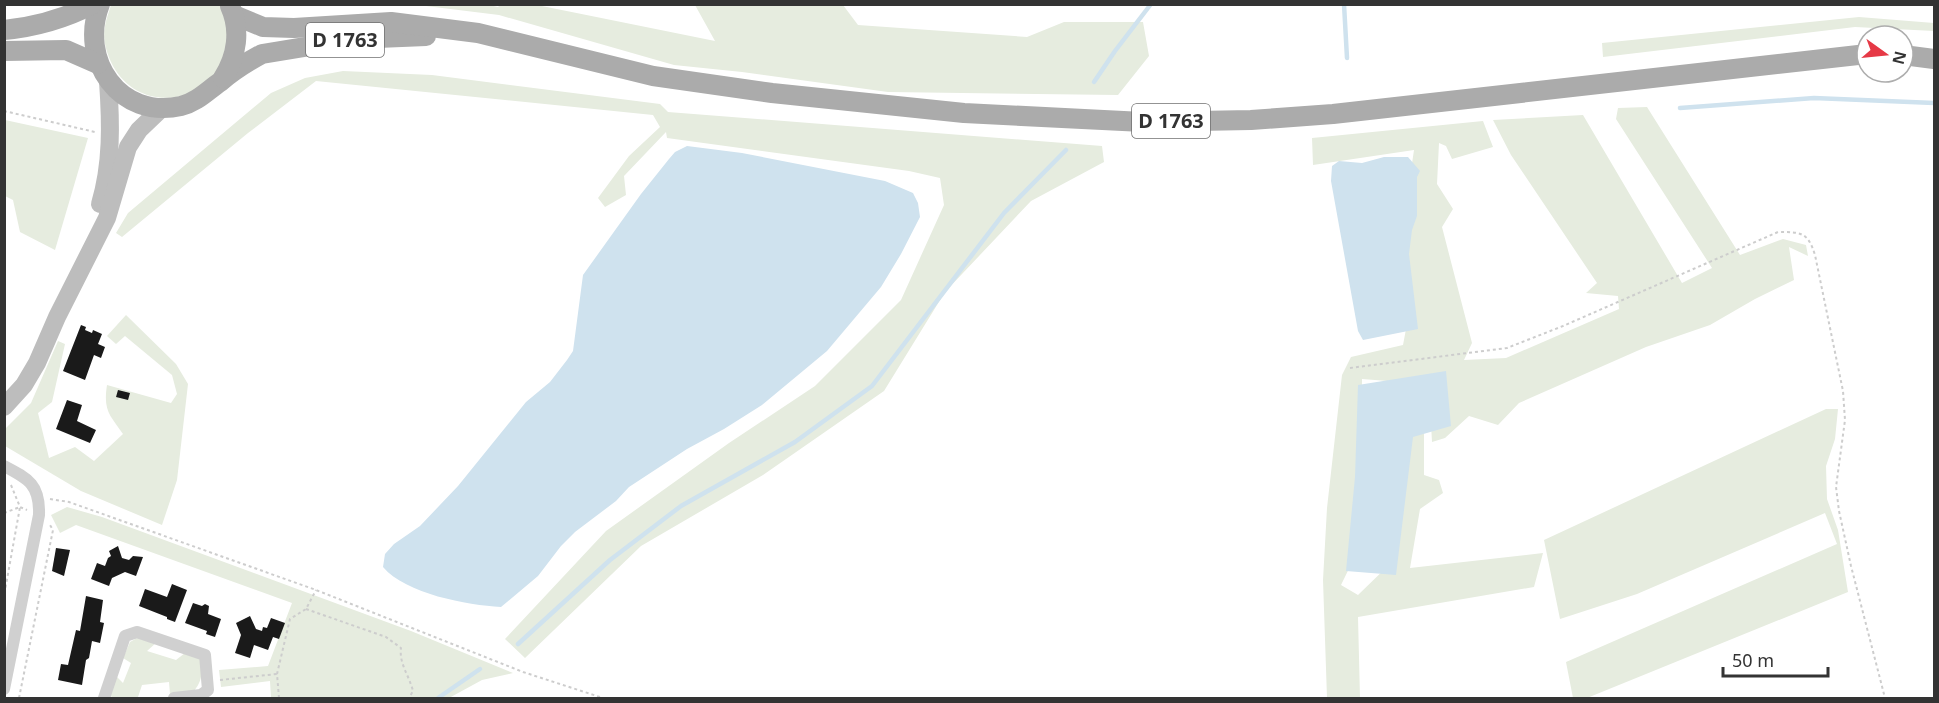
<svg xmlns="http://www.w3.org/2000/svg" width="1939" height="703" font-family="'Noto Sans',sans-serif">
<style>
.green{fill:#e6ecdf}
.water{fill:#cfe2ee}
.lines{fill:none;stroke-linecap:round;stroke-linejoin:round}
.stream{stroke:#cfe2ee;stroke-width:4.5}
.building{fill:#1a1a1a}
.path{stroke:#cdcdcd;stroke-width:2;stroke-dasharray:3 3;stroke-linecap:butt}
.street{stroke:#d0d0d0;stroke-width:12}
.secondary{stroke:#bdbdbd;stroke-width:18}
.primary{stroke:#ababab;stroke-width:20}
.labels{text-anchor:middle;stroke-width:6;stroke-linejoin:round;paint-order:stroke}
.shield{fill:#fff;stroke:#707070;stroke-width:1.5}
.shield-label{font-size:20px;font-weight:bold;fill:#333}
</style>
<rect width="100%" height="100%" fill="#fff"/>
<g class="green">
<path d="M428,4H485L498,7L500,5H537L715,41L695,5H843L858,25L1027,37L1064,22H1143L1149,56L1118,95L888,92L742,72L674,65L499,15L426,6Z"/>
<path d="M111,5H221C224,10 227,16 228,22C246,90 148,129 113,66C107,54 102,40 105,26C106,19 109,12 111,5Z"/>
<path d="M1859,17L1934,23V31L1855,27L1603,57L1602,43Z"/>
<path d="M343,71L432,75L660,104L668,112L1102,146L1104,162L1031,201L945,292L884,391L763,475L641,546L525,658L505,639L606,531L729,443L815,386L901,300L944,205L940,178L909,171L667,138L666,132L624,176L626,195L605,207L598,198L629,156L660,127L653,115L316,81L248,133L122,237L116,233L128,213L271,93L305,78Z"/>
<path d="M1647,107L1740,255L1783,239L1806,245L1808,256L1789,247L1794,280L1755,299L1710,325L1646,347L1519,403L1498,425L1469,416L1445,438L1432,442L1431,424L1439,385L1362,379L1360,546L1341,585L1358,595L1392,562L1407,431L1424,434V475L1439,480L1443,493L1420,509L1410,568L1543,553L1534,587L1358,617L1360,698H1327L1323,580L1327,508L1342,375L1351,357L1403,345L1410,308L1401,238L1414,150L1313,165L1312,138L1483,121L1493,147L1452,159L1446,146L1439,143L1437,184L1453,209L1442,227L1472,343L1464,360L1506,358L1619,309L1618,296L1586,293L1597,283L1511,155L1493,120L1583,115L1682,283L1712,268L1616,119L1618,108Z"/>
<path d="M5,120L88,138L55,250L20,232L13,200L5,196Z"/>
<path d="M126,315L176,364L188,384L177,480L162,525L81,491L5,446V429L31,403L58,341L65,344L52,402L38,413L49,458L75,447L94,461L123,434C110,415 103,411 107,385L171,403L177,394L172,375L125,336L116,344L107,336Z"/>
<path d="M1826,409H1838L1835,439L1826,466L1827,499L1838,530L1848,592L1587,698H1573L1566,662L1837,544L1825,513L1637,594L1560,619L1544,540Z"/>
<path d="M67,507L102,517L411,631L513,673L482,680L449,698H271L270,681L221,687L219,670L268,666L292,603L76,525L60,533L51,515Z"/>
<path d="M137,638L157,642L147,651L176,660L185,653L200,659C202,673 203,680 194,691L170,694L169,682L142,685L138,697H112L109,695L115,675L123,683L131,663L123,658L130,642Z"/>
</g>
<g class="water">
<path d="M687,146L742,153L885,181L913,193L918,203L920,217L901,254L881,287L827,351L762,405L724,429L687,449L629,487L616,501L575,532L561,546L538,576L501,607C467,605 406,594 383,567L385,554L394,544L420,526L458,486L526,402L550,382L567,360L573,351L583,275L641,194L669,159L675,152Z"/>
<path d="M1384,157H1408L1420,171L1417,177V216L1412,230L1409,254L1418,329L1363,340L1358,331L1331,181L1332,166L1339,161L1362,163Z"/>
<path d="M1446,371L1451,426L1413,437L1396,575L1346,571L1355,477L1358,385Z"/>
</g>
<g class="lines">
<g class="stream">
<path d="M1344,4L1347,58"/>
<path d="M1094,82L1115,51L1151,4"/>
<path d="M1680,108L1814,98L1934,103"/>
<path d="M518,644L610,560L681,506L795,442L872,386L1004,213L1066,150"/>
<path d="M438,698L480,669"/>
</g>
</g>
<g class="building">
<path d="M81,325L86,327L85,330L92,333L93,330L102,334L98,344L105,347L101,358L94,355L85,380L63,371Z"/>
<path d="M118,390L130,393L128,400L116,397Z"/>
<path d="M67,400L82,405L77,421L96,430L90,443L56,429Z"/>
<path d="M118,546L122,558L129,560L133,556L143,557L136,576L125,572L112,578L109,586L91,579L97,563L105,566L108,558L111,556L109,551Z"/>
<path d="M56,548L70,550L64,576L52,571Z"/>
<path d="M172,584L187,590L175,622L167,619V617L139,606L145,589L167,597Z"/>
<path d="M86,596L103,600L100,622L104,623L100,643L92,641L89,658L86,660L82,685L58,680L61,664L68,665L76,630L80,631Z"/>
<path d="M193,603L202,606L205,604L209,606L208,614L221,619L215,637L206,634L207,631L185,623Z"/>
<path d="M250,616L256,629L262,631L263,627L267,628L271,618L285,623L279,639L273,637L268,650L254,645L250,658L235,653L241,635L236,623Z"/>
</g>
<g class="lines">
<g class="path">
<path d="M4,111L95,132"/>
<path d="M1350,368L1507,348L1563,326L1778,232C1801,232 1808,232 1815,255L1843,391L1845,420L1836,487L1839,511L1851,566L1885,698"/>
<path d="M11,485L20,507L27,510"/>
<path d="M50,499L69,502L316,590L523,672L603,698"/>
<path d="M4,513L20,507L4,596"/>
<path d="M306,609L386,637L401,648C399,664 409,675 413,691L409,698"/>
<path d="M220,680L277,674"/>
<path d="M19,698L53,530L50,525"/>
<path d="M279,698L277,674L290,619L306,609L316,590"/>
</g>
<g class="street">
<path d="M4,466C29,479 40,485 39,515L4,689"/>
<path d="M104,698L125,636L137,632L205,655L208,690L201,695L174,698"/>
</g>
<g class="secondary">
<path d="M100,204C112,164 111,123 108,81"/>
<path d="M4,407L24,385L37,363L57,317L107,218L128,147L139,130L162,108"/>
</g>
<g class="primary">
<path d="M100,4C78,60 120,120 181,106C197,102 207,91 220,82C233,71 247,62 262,54L353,39L426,36"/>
<path d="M234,15L263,27L294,28L391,22L478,33L653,76L772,93L964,113L1143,122L1251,120L1333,114L1867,54"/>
<path d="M4,30C34,27 66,18 93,4"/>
<path d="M4,51L66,50L98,64"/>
<path d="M1903,55L1934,59"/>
<path d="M223,78C237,56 241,30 230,6"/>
</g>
</g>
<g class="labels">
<g class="shield">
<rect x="306" y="23" width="78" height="34" rx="4.5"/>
<rect x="1132" y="104" width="78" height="34" rx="4.5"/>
</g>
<g class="shield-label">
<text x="345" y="47">D 1763</text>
<text x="1171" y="128">D 1763</text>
</g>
</g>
<rect width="1939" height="703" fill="none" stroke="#333333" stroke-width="12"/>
<g transform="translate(1885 54) rotate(105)"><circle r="28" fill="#ffffff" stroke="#adadad" stroke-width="1.5"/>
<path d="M0-4.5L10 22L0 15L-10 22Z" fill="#e63946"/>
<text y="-9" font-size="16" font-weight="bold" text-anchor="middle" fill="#333333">N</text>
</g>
<path d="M1723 667v9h105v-9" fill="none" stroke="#333333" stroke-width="3"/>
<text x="1732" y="667" font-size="18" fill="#333333" stroke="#ffffff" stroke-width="4.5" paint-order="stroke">50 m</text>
</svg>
